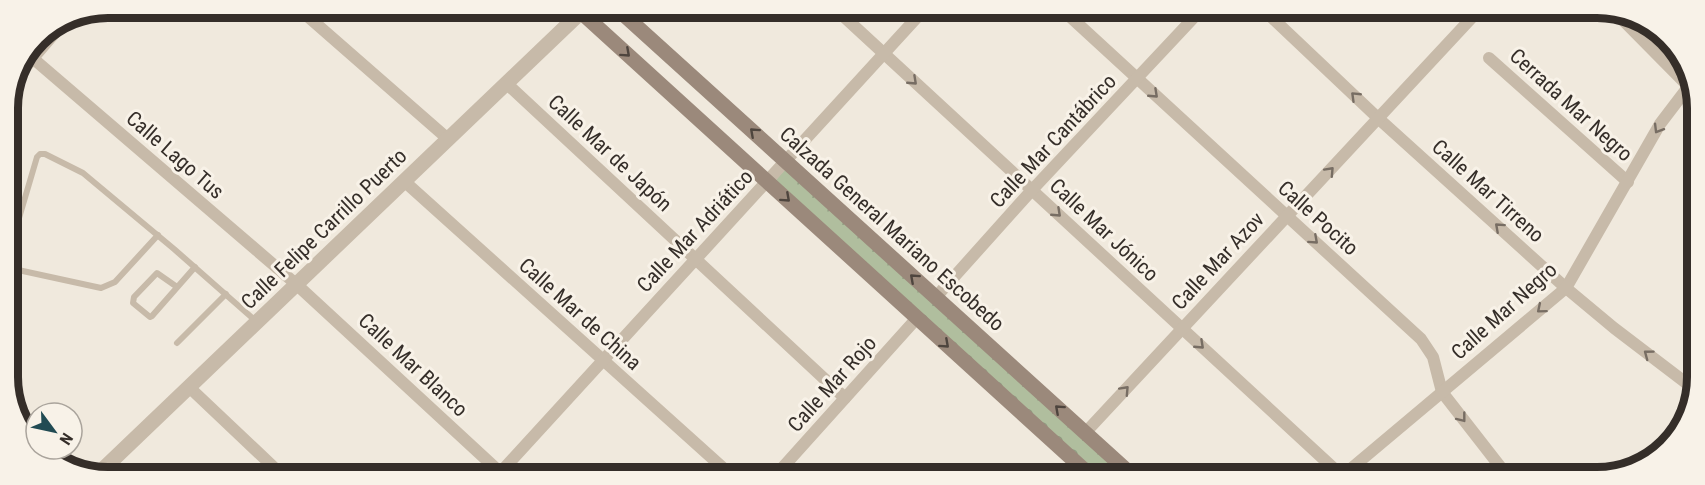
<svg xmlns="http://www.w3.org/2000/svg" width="1705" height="485" font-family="'Roboto Condensed',sans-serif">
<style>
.forest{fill:url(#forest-crowns)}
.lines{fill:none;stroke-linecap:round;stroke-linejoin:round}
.service{stroke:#c7baa9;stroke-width:6}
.minor{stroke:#c7baa9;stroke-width:12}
.tertiary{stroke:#c7baa9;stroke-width:15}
.secondary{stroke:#9b897b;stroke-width:15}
.oneway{stroke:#4e453e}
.oneway2{stroke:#776d63}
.labels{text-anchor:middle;stroke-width:6;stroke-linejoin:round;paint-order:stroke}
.street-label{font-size:21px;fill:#352e29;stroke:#f8f2e8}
.rim{fill:none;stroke:#352e29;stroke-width:8}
</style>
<defs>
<pattern id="forest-crowns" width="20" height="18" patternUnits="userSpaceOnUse" patternTransform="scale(1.5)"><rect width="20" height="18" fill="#b0be9e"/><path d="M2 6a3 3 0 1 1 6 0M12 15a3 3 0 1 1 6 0" fill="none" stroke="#909b81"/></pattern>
</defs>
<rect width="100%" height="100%" fill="#f0e9dd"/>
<path class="forest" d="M787,167L1127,476H1101L774,182Z"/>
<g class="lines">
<g class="service">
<path d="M9,252L37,157L40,154H45L83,173L174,249L257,322"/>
<path d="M9,268L101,288L115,282L158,235"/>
<path d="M177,287L157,273L134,297L133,303L150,317L152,316L195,267"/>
<path d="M177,343L226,294"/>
</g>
<g class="minor">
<path d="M1614,11L1696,94"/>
<path d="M1065,12L1421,339L1433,357L1442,392L1502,469L1512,477"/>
<path d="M1266,12L1379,119L1566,288L1614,328L1694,389"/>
<path d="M840,13L1342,476"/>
<path d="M305,14L448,139"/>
<path d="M29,55L296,284L503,475"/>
<path d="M1489,58L1628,182"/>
<path d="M22,71L70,15"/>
<path d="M506,83L845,398"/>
<path d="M404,181L732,476"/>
<path d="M936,297L1032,190L1199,12"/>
<path d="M190,388L282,475"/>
<path d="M29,433L36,439"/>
<path d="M1085,433L1478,11"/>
<path d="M48,449L74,469"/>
<path d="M498,475L921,13"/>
<path d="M775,476L917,318"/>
<path d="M1341,477L1566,288L1660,124L1692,82"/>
</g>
<path class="tertiary" d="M98,474L579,14"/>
<g class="secondary">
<path d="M583,14L1091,476"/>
<path d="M623,14L1133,476"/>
</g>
</g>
<defs><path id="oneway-chevron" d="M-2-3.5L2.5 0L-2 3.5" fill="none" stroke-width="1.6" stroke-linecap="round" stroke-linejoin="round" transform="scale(1.5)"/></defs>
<g class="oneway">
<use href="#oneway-chevron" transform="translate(626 53) rotate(42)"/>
<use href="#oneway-chevron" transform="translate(754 132) rotate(-138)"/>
<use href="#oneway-chevron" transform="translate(786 198) rotate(42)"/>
<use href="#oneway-chevron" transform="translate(914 278) rotate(-138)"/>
<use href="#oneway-chevron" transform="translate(945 344) rotate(42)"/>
<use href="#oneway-chevron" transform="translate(1059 409) rotate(-138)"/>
</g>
<g class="oneway2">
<use href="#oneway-chevron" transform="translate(913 81) rotate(43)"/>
<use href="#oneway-chevron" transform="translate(1154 94) rotate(43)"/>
<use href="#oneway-chevron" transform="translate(1355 96) rotate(-136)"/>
<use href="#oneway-chevron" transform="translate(1658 129) rotate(121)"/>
<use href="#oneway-chevron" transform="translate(1330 171) rotate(-47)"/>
<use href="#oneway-chevron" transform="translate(1057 213) rotate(43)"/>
<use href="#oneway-chevron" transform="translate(1499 227) rotate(-138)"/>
<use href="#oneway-chevron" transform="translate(1314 240) rotate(42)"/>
<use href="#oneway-chevron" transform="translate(1541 309) rotate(140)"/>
<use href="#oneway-chevron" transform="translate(1200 345) rotate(43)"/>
<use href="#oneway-chevron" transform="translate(1648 354) rotate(-143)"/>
<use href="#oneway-chevron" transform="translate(1125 390) rotate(-47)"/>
<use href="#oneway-chevron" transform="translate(1462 418) rotate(52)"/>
</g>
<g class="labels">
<g class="street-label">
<text transform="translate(1571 105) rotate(42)" y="7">Cerrada Mar Negro</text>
<text transform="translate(1053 141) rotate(-47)" y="7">Calle Mar Cantábrico</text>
<text transform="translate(610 153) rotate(43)" y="7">Calle Mar de Japón</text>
<text transform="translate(175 155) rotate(41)" y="7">Calle Lago Tus</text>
<text transform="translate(1488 191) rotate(42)" y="7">Calle Mar Tirreno</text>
<text transform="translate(1318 218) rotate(42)" y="7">Calle Pocito</text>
<text transform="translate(324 229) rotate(-44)" y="7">Calle Felipe Carrillo Puerto</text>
<text transform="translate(892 229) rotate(42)" y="7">Calzada General Mariano Escobedo</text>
<text transform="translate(1104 230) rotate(43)" y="7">Calle Mar Jónico</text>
<text transform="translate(695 231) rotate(-47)" y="7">Calle Mar Adriático</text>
<text transform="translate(1218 261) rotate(-47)" y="7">Calle Mar Azov</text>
<text transform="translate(1504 311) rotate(-42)" y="7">Calle Mar Negro</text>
<text transform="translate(580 314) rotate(42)" y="7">Calle Mar de China</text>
<text transform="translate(413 365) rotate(43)" y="7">Calle Mar Blanco</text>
<text transform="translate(832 384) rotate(-48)" y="7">Calle Mar Rojo</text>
</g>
</g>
<path d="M0 0H1705V485H0ZM108 18H1597A90 90 0 0 1 1687 108V377A90 90 0 0 1 1597 467H108A90 90 0 0 1 18 377V108A90 90 0 0 1 108 18Z" fill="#f8f2e8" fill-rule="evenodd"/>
<path class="rim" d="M108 18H1597A90 90 0 0 1 1687 108V377A90 90 0 0 1 1597 467H108A90 90 0 0 1 18 377V108A90 90 0 0 1 108 18Z"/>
<g transform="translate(54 431) rotate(123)"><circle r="28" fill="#f8f2e8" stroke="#aaa49c" stroke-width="1.5"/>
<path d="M0-4.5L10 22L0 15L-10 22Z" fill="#214b53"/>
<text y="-9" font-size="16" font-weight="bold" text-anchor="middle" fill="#352e29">N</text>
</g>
</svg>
